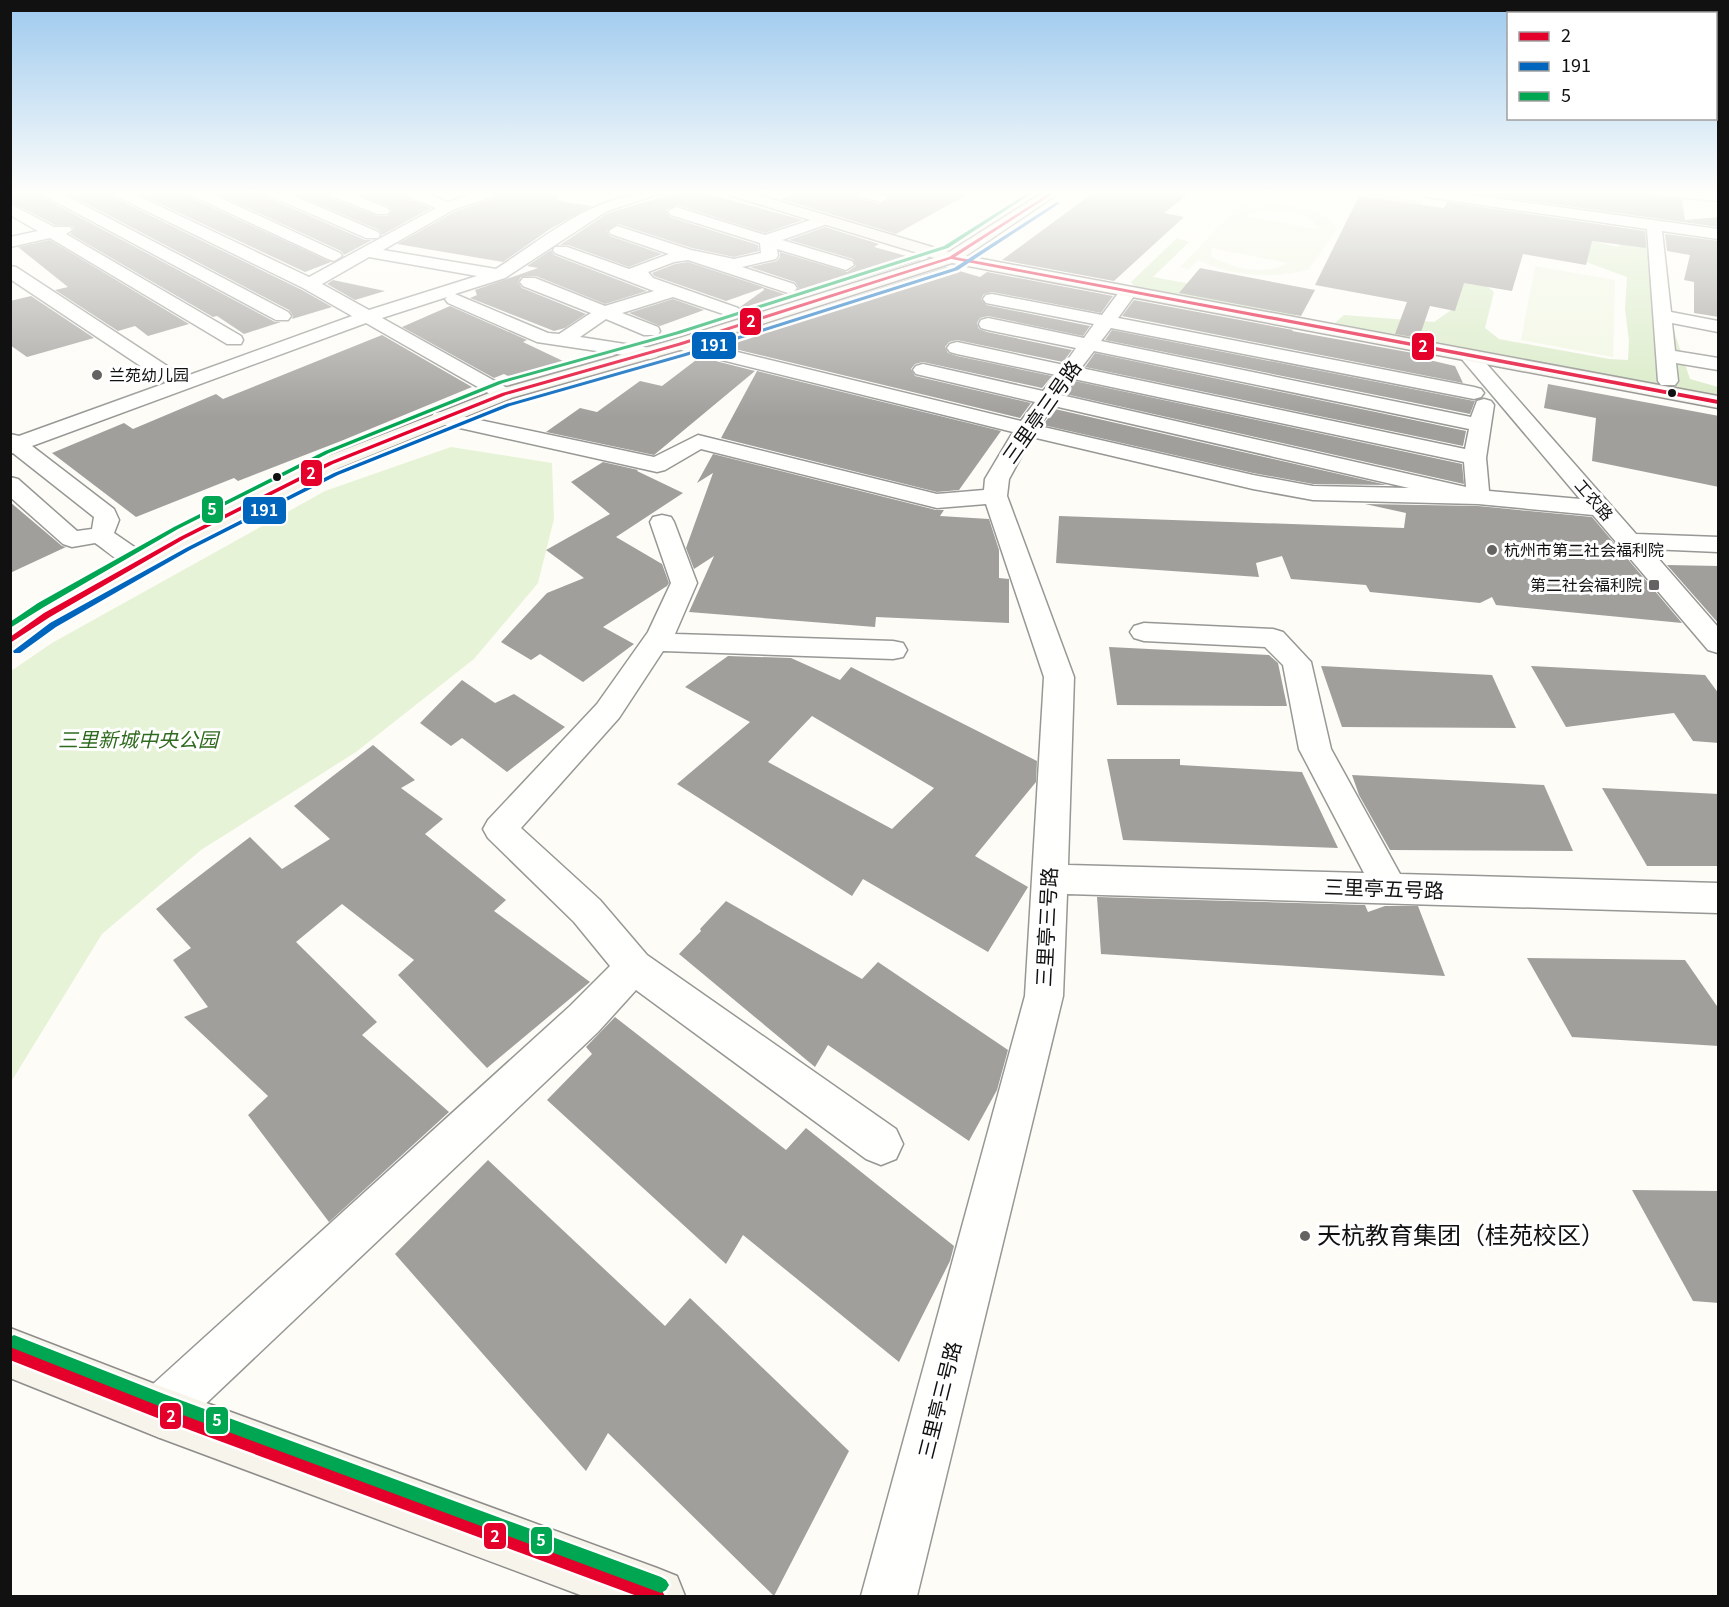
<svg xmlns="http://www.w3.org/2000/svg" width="1729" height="1607" font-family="Georgia,'Noto Sans SC',serif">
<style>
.green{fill:#e7f3d7}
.forest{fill:#d8eac5}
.pitch{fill:#f0f6e1;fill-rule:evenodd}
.building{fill:#a19f9c;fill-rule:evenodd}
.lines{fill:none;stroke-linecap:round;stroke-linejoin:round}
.street-casing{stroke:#979795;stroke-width:3}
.secondary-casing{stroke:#8e8d8b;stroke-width:3}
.street{fill:#fffffe;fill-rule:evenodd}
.secondary{fill:#f6f4eb;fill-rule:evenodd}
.bus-1-casing{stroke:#fff;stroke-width:5}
.bus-2-casing{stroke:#fff;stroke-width:5}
.bus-3-casing{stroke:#fff;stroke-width:5}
.bus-1{fill:#e4002b;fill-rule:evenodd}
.bus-2{fill:#0065bd;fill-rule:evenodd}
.bus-3{fill:#00a651;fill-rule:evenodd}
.poi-dot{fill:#646362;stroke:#fff;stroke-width:2}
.bus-dot{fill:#111;stroke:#fff;stroke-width:2}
.labels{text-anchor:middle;stroke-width:6;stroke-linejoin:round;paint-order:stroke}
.far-poi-label{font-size:16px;fill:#111;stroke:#fff;text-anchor:start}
.far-street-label{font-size:16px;fill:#111;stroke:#fff}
.street-label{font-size:20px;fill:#111;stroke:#fff}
.park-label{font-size:20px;font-style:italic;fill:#2f6b1f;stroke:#fff}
.near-poi-label{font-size:24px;fill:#111;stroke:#fff;text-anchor:start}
.line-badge{stroke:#fff;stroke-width:2}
.badge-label{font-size:16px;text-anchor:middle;font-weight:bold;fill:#fff}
</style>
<rect width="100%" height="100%" fill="#fdfcf7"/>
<path class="green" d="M451,447L552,463L554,519L538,583L474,659L356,752L201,850L102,934L11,1082V671L52,643L325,491Z"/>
<g class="forest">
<path d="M1343,193H1377L1422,202L1417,214L1460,264L1494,292L1485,328L1499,339L1609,359L1628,360L1629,341L1625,309L1627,277L1586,262L1584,239L1618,247L1628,238L1623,228L1662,236L1671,322L1690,379L1718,387V397C1591,369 1462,353 1335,323L1344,315L1434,322L1457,306L1443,292L1344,231V226L1366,229L1395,201Z"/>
<path d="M1177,238L1189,242L1153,277L1300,304L1294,319L1136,288L1131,282Z"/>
</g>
<g class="pitch">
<path d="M1247,198L1263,200L1259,205C1279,204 1330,207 1337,230L1308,270C1270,279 1234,277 1198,260L1189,270L1180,267ZM1259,210C1274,210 1314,211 1317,229L1246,216ZM1212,248L1287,263C1266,277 1231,268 1211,256Z"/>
<path d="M1535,266L1615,280L1613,357L1521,340Z"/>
</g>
<g class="building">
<path d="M10,193H41L44,198L275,322H281L244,334L217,316L213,317L70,234L74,230L72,226L55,225L10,202Z"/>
<path d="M66,193H112L115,198L302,290L332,307L292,319L293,316L289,310Z"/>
<path d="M137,193H189L192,198L331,262L305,272Z"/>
<path d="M215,193H266L269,198L365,240H372L344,255L341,251Z"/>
<path d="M292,193H328L331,198L377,216H387L392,211L388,206L356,193H403L406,198L431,208L382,235L379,230Z"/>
<path d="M498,193H558L559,201L592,206L550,229L503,262L397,244L454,212L495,198Z"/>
<path d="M676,193H705L803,220L765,233L677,205L666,210L670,217L758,245L759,251L734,257L692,248L618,224L607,231L610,236L662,254L629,267L568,245H560L608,213Z"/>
<path d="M794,193H853L856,198L880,204L890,199L883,193H970L896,234L781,199Z"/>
<path d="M1093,193H1190L1164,213L1184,217L1114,281L1002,260Z"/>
<path d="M1472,193H1646L1682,200L1685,220L1719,217V227Z"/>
<path d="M1359,196L1444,208L1447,202L1645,231L1646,248L1592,241L1586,265L1523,254L1512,291L1464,283L1455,311L1430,306L1419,338L1395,334L1407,302L1315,285Z"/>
<path d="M825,227L879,244L874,247L921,260L740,316L743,312L740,307L764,290L763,288L726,301L654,276L652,273L675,264L688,262L787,295L794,294L799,288L795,282L750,267L777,261L780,257V252L847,272L856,266L853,259L789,240Z"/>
<path d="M1665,234L1719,241V317L1694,313V282L1684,280L1690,255L1667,251Z"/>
<path d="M50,240L189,324L148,336L135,326L118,331L55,290L68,287L18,247Z"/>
<path d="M551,250L554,255L647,291L605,304L536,276L521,277L518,282L522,288L586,314L565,328L554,331L470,298L477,295L475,290L538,268L527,266Z"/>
<path d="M946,267L980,277L987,272L1113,296L1101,313L992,292L984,294L981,299L986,305L1090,326L1083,336L988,316L980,318L977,323L979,329L987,332L1072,350L1063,362L957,340L949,342L945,347L948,353L957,356L1052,376L1042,388L923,362L915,364L911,369L915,376L1031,403L1020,418L710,343Z"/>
<path d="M1200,268L1315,290L1301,316L1179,293Z"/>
<path d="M333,280L385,291L355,300L327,284Z"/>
<path d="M31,296L94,338L27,357L10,345V301Z"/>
<path d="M673,299L704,310L660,326L629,313Z"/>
<path d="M1134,300L1293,330L1292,331L1413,353L1412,356L1455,366L1463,383L1122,316Z"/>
<path d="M450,306L527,340L523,342L565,362L516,380L504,374L494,378L402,327Z"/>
<path d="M1112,330L1474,401H1475L1470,414L1105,340Z"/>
<path d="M382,335L472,387L341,441L238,481L234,478L136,517L52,453L124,423L133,429L216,394L223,399Z"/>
<path d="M1095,353L1466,431L1463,446L1085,367Z"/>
<path d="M700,357L755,371L654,455L546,432L580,408L597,412L640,381L662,386Z"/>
<path d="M757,371L1001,431L959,490L937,492L721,438Z"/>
<path d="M1075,381L1462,464L1464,484L1065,394Z"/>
<path d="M1548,384L1719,416V487L1592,461L1596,418L1544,408Z"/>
<path d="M1055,409L1387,485L1313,484L1253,473L1043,425Z"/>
<path d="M713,454L936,510H944L940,516L989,519L999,550V578L1009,579V623L876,617L875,627L689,612L714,556L694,569L686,548L713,473L697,483Z"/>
<path d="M603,462L638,470L637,471L683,493L616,537L662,564L669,583L667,586L603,627L634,644L583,682L540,654L531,660L501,642L547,593L584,578L546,550L610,514L571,482Z"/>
<path d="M10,502L62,546L66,547L10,573Z"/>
<path d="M1365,504L1478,506L1592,517L1682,623L1496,605L1492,597L1480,603L1370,592L1366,585L1291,579L1282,556L1256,563L1259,577L1056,563L1059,516L1404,528L1406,513Z"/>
<path d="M1667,565L1719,566V624Z"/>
<path d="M1109,647L1269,655L1278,663L1287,706L1117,705Z"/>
<path d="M728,656L791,658L840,680L851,667L1037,761L1036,782L975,856L1028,887L988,952L863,879L852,896L677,784L750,722L685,687ZM812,716L934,788L892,829L768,762Z"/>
<path d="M1321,666L1492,675L1516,728L1342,727Z"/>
<path d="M1531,666L1705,675L1719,694V743L1693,741L1674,713L1566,727Z"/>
<path d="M462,680L495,703L514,694L565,727L507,772L462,738L451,746L420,723Z"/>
<path d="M373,745L415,780L401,788L443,819L425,834L506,900L494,911L590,982L487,1068L398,975L414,960L342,904L296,942L377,1022L362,1035L449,1112L329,1222L248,1115L268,1096L184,1017L208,1007L173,960L191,948L156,909L250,837L282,869L330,839L294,806Z"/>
<path d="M1107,759H1180V765L1302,772L1338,848L1123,840Z"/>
<path d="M1352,775L1544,785L1573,851L1390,850L1359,795Z"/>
<path d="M1602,788L1719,794V866H1647Z"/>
<path d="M1097,897L1365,905L1368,912L1385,906H1418L1445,976L1101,954Z"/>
<path d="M726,901L862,979L878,962L1008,1050L997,1090L969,1141L828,1045L815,1067L679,954L701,931L700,929Z"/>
<path d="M1527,958L1685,960L1719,1009V1046L1572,1037Z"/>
<path d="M615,1017L786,1150L806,1128L954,1246L950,1261L899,1362L743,1235L726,1264L547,1100L592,1054L586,1047Z"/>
<path d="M488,1160L665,1326L690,1298L849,1451L774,1596L608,1433L586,1471L395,1254Z"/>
<path d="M1632,1190L1719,1191V1303L1693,1301Z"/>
</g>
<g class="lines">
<g class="street-casing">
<g id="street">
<path d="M43,193H61L288,312L291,316L288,320H276L45,196Z"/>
<path d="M114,193H132L309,277L436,208L407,196L405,193H425L448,202L475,193H496L494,196L453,210L383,250L496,269C544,238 595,193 655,193L653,196L607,211L505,278L455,294L548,333L559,334L591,313L523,286L520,282L523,278H535L605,306L654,291L555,253L553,250L555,247H567L629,269L669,254L611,234L609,231L617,226L691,250L734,259L761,253L760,243L671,215L668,212L671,209L676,207L765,235L820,217H830L833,220L830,223L782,240L852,261L854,265L846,270L777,249L778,256L776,259L742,267L794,284L797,288L794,292L788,293L688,260L674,262L648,272L653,278L738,308L741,312L738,316L732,317L673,297L622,313L658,327L660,331L658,335H644L606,319L580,337L657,349L660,353L657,357L650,359L537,342L448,303L445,299L447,297L382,318L511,390L514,394L511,398L504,400L497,398L366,323L32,446L114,509L119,520L114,533L149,557L153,562L149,567C129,573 111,554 95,543L72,547L63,544L10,497V477L18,479L77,531L92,529L94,517L13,453L10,454V434L19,436L166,383L10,279V266L16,267L184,377L352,316L303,288L116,196ZM369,257L477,276L369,310L322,284Z"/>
<path d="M191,193H210L340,253L342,256L334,261L328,259L193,196Z"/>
<path d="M268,193H287L378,232L380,235L378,238H366L270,196Z"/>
<path d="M330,193H350L387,208L390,211L387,214H377L332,196Z"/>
<path d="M855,193H878L888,198L881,202L857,196Z"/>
<path d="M1420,193H1457L1718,229V239L1662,231L1671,312L1718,321V332L1672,323L1675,351L1718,358V370L1676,363L1678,381L1675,385H1661L1658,381L1647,229L1427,197Z"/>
<path d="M1666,193H1718V201L1673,197Z"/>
<path d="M10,204L54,227H70L72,230L66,234L241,336L243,340L241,344H227L50,238L10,247V237L38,231L10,215Z"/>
<path d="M1128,287L1134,288L1137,292L1118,318L1474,387L1481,389L1484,393L1481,397L1474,399L1111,328L1101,341L1471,417L1477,401L1484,399L1491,401L1494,405L1486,458L1489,491L1580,499L1460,357L1463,353H1477L1636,534L1718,537V552L1650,549L1718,627V653L1708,650L1593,515L1478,504L1313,500L1253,489L1032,437L1009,479L1007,496L1074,677L1068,865L1364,873L1299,749L1283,665L1265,647L1144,641L1134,638L1130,632L1134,626L1144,623L1273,629L1283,632L1311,662L1331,749L1400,874L1718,883V913L1067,894L1063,996L917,1596H861L1025,996L1044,677L986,504L937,508L701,449L665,470L657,472L442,424L434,423L431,418L434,413L442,412L654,457L698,435L937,494L984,490L985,479L1013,432L673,348L670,344L673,340L680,338L1021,421L1035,402L916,374L913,370L916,366L923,364L1043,391L1056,375L957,354L950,352L947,348L950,344L957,342L1064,365L1076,348L988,330L981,328L979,324L981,320L988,318L1084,338L1094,324L986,303L983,299L986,295L992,294L1102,315L1122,288ZM1094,351L1469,429L1465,449L1081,368ZM1074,379L1464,462L1466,487L1061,395ZM1054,406L1409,488L1313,486L1253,475L1039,426Z"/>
<path d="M662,515L671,517L674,522L697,583L675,634L893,641L903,643L907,650L903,657L893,659L663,651L619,718L521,828L600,900L647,955L896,1129L903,1144L896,1159L881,1165L866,1159L636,990L598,1032L178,1430L160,1438L142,1430L134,1412L142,1394L570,1006L610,966L574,922L488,838L483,829L488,820L597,704L648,632L671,583L650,522L653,517Z"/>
</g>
</g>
<g class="secondary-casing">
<g id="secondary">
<path d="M730,193H752L949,252L1042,193H1059L966,256L1718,396V408L952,263L687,348L511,398L339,468L191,543L57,621L20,647L10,650V627L37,609L173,533L323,458L497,390L673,340L934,258L732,196Z"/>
<path d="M10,1328L160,1386L657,1568L677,1576L685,1596H583L160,1438L10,1378Z"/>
</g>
</g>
<use href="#street" class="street"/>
<use href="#secondary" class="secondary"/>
<g class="bus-1-casing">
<g id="bus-1">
<path d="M1050,193H1054L955,257L1718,400V404L951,259L682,345L506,395L333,464L184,539L50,617L10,643V637L44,613L180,537L329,462L502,393L678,343L949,257Z"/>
<path d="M10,1346L160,1405L657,1588L662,1591L665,1596H637L160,1419L10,1360Z"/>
</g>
</g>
<g class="bus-2-casing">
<path id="bus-2" d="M1057,202L1060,203L958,270L686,356L510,406L338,475L190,550L56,627L20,653H14L13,651L50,623L186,548L334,473L506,404L682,354L954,268Z"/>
</g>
<g class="bus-3-casing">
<g id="bus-3">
<path d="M1028,193H1032L948,248L679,334L503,383L329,453L178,529L44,607L10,628V622L38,603L174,527L325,451L499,381L675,332L944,246Z"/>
<path d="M14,1335L164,1394L661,1577L666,1580L669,1585L666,1590L661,1593L164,1408L10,1347V1337Z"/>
</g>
</g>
<use href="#bus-1" class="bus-1"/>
<use href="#bus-2" class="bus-2"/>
<use href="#bus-3" class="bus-3"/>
</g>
<linearGradient id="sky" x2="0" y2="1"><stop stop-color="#9dc9ee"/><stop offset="0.46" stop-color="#fefefb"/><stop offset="1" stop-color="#fefefb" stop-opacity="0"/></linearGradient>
<rect width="1729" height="418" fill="url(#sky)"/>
<g class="poi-dot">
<circle cx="97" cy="375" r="6"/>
<circle cx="1492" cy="550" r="6"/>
<rect x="1648" y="579" width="12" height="12" rx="3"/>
<circle cx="1305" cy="1236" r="6"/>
</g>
<g class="bus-dot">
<circle cx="1672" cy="393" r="5"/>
<circle cx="277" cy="477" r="5"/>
</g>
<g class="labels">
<g class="far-poi-label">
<text x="109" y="381">兰苑幼儿园</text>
<text x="1504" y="556">杭州市第二社会福利院</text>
<text x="1642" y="591" text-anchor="end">第二社会福利院</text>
</g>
<g class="far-street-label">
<text transform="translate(1594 500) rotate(49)" y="6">工农路</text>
</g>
<g class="street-label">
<text transform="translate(1042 412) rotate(-55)" y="7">三里亭三号路</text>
<text transform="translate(1384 889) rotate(2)" y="7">三里亭五号路</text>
<text transform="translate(1047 927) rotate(-87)" y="7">三里亭三号路</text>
<text transform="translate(940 1400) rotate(-76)" y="7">三里亭三号路</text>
</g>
<g class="park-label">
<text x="138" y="747">三里新城中央公园</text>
</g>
<g class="near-poi-label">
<text x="1317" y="1244">天杭教育集团（桂苑校区）</text>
</g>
</g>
<g class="line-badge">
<rect x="739" y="307" width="23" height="29" rx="6" fill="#e4002b"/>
<rect x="691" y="331" width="46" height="29" rx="6" fill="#0065bd"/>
<rect x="1411" y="332" width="24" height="29" rx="6" fill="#e4002b"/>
<rect x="300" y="459" width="23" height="28" rx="6" fill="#e4002b"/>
<rect x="201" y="495" width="23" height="29" rx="6" fill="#00a651"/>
<rect x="242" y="496" width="45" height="29" rx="6" fill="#0065bd"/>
<rect x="159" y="1402" width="23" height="28" rx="6" fill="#e4002b"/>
<rect x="205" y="1406" width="24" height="29" rx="6" fill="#00a651"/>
<rect x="483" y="1522" width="24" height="28" rx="6" fill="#e4002b"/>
<rect x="530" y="1526" width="23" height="29" rx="6" fill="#00a651"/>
</g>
<g class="badge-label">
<text x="751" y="327">2</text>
<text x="714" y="351">191</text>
<text x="1423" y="352">2</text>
<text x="311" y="479">2</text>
<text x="212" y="515">5</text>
<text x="264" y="516">191</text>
<text x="171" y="1422">2</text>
<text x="217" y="1426">5</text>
<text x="495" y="1542">2</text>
<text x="541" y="1546">5</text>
</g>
<rect width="1729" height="1607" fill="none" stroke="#111111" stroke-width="24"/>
<rect x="1507" y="12" width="210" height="108" fill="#ffffff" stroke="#a0a0a0" stroke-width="1.5"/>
<rect x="1519" y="32" width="30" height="9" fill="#e4002b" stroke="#a0a0a0" stroke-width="1.5"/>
<text x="1561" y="42" font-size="18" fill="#111111">2</text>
<rect x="1519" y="62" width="30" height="9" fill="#0065bd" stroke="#a0a0a0" stroke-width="1.5"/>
<text x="1561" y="72" font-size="18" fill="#111111">191</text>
<rect x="1519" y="92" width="30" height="9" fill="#00a651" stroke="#a0a0a0" stroke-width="1.5"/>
<text x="1561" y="102" font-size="18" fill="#111111">5</text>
</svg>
